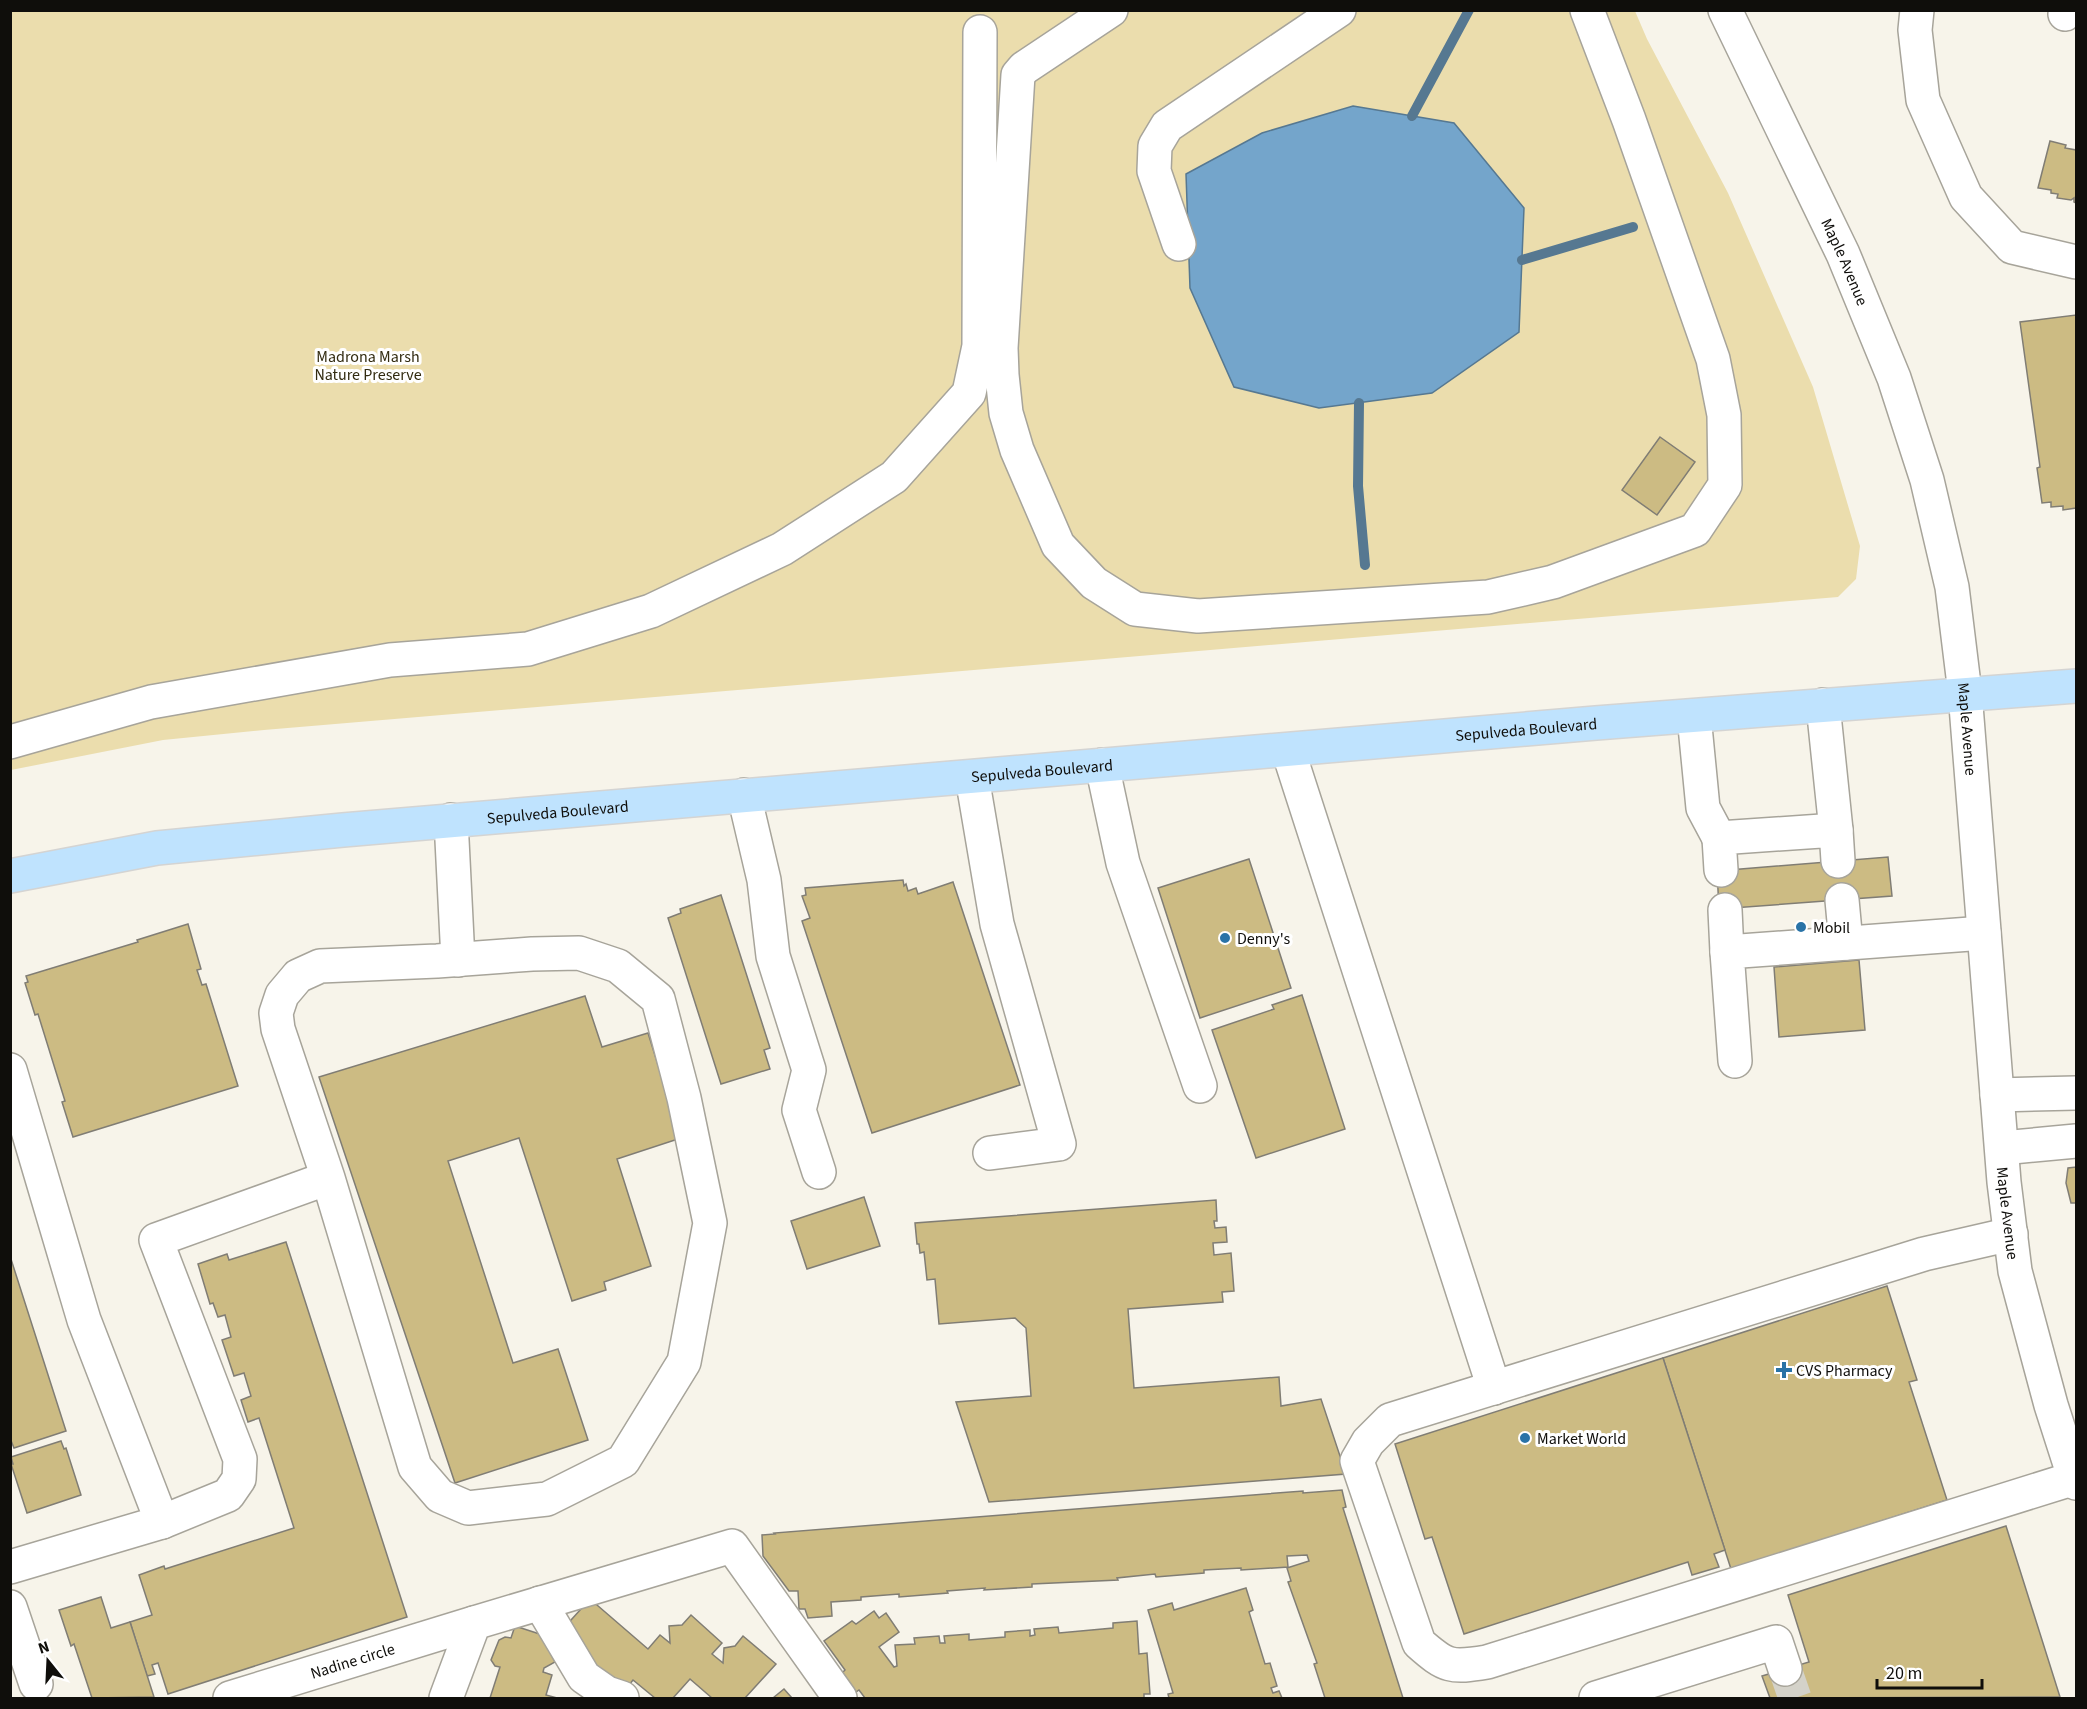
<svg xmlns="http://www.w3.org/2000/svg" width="2087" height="1709" font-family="'Source Sans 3',sans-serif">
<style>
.green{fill:#ebddad}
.water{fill:#74a5cb;stroke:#567891;stroke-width:1.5}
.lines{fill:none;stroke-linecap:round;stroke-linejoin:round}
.stream{stroke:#567891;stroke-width:10}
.building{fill:#ccbb83;stroke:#807d74;stroke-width:1.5}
.minor-tunnel{stroke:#d4d2c9;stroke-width:33;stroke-dasharray:33 16;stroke-linecap:butt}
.minor-casing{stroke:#a7a49a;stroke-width:36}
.major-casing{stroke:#d4d4d3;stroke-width:36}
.minor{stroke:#fff;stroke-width:33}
.major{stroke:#bfe3fe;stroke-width:33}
.poi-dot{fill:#2973a7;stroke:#fff;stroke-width:2}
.labels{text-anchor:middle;stroke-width:6;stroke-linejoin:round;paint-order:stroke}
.street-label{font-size:16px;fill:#0f0e0b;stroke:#fff}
.park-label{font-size:16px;fill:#322b10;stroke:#fff}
.poi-label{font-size:16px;fill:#0f0e0b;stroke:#fff;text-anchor:start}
</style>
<rect width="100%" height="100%" fill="#f7f4ea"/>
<path class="green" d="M11,11H1635L1647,39L1728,193L1813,387L1860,546L1856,579L1838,597L264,730L163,740L11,770Z"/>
<path class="water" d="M1353,106L1454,123L1524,208L1519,332L1432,393L1319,408L1234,387L1190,288L1186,174L1262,133Z"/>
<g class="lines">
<g class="stream">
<path d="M1412,116L1469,10"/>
<path d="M1522,260L1633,227"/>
<path d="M1359,403L1358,486L1365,565"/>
</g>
</g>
<g class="building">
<path d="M2050,141L2066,145L2065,148L2076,150V203L2074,202V198L2071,200L2057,198L2058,194L2051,193V190L2038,188Z"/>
<path d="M2076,315V508L2063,510V506L2051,507V502L2042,503L2037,468L2040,467L2020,322Z"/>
<path d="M1660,437L1695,462L1657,515L1622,490Z"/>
<path d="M1888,857L1892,896L1719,909L1717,871Z"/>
<path d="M1249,859L1291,988L1200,1018L1158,888Z"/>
<path d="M903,880L904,886L906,884L908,891L916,888L918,894L953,882L1020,1085L872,1133L802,921L810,918L802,896L806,895L805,888Z"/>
<path d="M721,895L770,1048L764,1050L770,1069L721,1084L668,918L681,913L680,909Z"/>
<path d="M188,924L201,969L197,970L202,985L206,984L238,1086L73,1137L62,1102L65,1101L38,1014L35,1015L25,983L28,982L26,976L138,942L137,940Z"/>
<path d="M1859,960L1865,1030L1779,1037L1774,967Z"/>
<path d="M1302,995L1345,1129L1256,1158L1212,1030L1274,1009L1272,1005Z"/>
<path d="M585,996L602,1047L648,1033L681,1138L617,1159L651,1266L604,1282L606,1290L572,1301L519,1138L448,1161L513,1363L558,1349L588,1440L455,1483L319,1077Z"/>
<path d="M2076,1167V1203H2071L2066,1183L2068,1168Z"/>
<path d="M864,1197L880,1246L807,1269L791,1221Z"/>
<path d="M1216,1200L1217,1221H1214L1215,1228L1226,1227L1227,1242L1213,1243L1214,1255L1231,1253L1234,1291L1222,1292L1223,1302L1128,1309L1134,1388L1279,1377L1281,1406L1321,1399L1346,1474L989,1502L956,1402L1031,1396L1026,1328L1015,1318L939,1324L935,1279L927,1280L924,1252L920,1253L919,1244H917L915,1223Z"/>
<path d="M286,1242L407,1617L168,1694L158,1663L152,1665L155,1674L147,1676L130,1622L152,1615L139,1575L164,1566L165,1569L294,1528L259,1418L248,1422L241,1400L251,1396L244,1373L234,1376L222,1340L231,1337L225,1315L218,1317L213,1303L210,1304L198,1264L227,1254L229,1260Z"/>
<path d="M10,1256L66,1431L14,1448L10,1438Z"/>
<path d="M1887,1286L1917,1380L1909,1382L1947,1500L1731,1569L1663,1358Z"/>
<path d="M1663,1358L1725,1550L1714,1554L1719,1567L1692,1575L1688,1562L1464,1634L1432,1537L1425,1539L1395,1444Z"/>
<path d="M61,1441L64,1449L66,1448L81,1495L27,1513L11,1464H13L11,1457Z"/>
<path d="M1342,1490L1346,1507L1343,1508L1403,1698H1325L1314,1664L1317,1663L1288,1582L1291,1581L1287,1568L1309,1561L1307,1555L1287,1556L1288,1567L1241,1570V1568L1204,1570V1573L1156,1577L1155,1574L1117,1578L1118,1580L1032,1584V1587L984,1590L985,1588L947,1591L948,1593L899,1597V1594L861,1597V1600L831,1602L832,1616L808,1618L805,1609H799L798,1591H789L763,1556L762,1535L775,1534L774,1533L1303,1491V1493Z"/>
<path d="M2006,1526L2060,1697L1770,1698L1762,1676L1809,1662L1788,1595Z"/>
<path d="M1246,1588L1253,1610L1249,1612L1265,1664L1270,1663L1277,1686L1271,1688L1273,1693L1279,1691L1282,1698H1169L1168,1694L1173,1693L1148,1610L1172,1603L1174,1610Z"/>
<path d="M101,1597L111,1628L130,1622L154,1697L92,1698L74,1644L71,1646L59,1610Z"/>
<path d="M590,1599L648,1649L660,1635L670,1643L669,1626L682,1625L691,1615L722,1643L712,1654L723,1663L724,1648L735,1646L743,1636L776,1664L745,1698H712L690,1679L673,1698H655L633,1680L622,1694L583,1660L589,1653L562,1630Z"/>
<path d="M874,1611L879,1618L886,1613L899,1632L879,1647L894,1667L897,1666L895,1645L915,1644L914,1638L939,1636L940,1643H945L944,1636L969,1634V1640L1005,1637V1632L1030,1630V1636L1035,1635L1034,1629L1058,1627L1059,1633L1113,1628V1623L1137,1621L1139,1654L1147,1653L1150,1694H1144V1698H865L859,1690L856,1692L842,1673L845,1670L824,1641L852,1621L856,1624Z"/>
<path d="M515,1626L555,1639L550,1652L555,1662L544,1668L543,1672L552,1675L546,1695L557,1698H490L500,1667L495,1666L491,1660L499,1640L505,1637L511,1638Z"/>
<path d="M784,1689L792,1698H773Z"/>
</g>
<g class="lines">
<path class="minor-tunnel" d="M1785,1669L1795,1698"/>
<g class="minor-casing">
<g id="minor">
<path d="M1111,10L1024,68L1018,75L1001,348L1002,375L1006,413L1017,450L1058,545L1094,583L1135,609L1198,616L1488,597L1553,582L1695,530L1725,485L1724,415L1713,359L1629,120L1587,10"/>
<path id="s1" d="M1725,10L1843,254L1894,378L1927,480L1952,587L1965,693L2004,1182L2015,1271L2051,1405L2076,1483"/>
<path d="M1917,10L1915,30L1923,100L1966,197L2012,247L2076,262"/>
<path d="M2065,14L2066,10"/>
<path d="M1179,244L1154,171L1155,146L1167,126L1339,10"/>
<path d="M1823,705L1836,830"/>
<path d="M1694,716L1703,808L1719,838"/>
<path d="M10,742L151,702L390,660L528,649L651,611L782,549L894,477L969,393L979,346L980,32"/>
<path d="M1288,750L1494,1388"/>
<path d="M1102,765L1123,863L1200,1086"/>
<path d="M972,777L997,924L1059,1144L990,1153"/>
<path d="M744,795L764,880L773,956L809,1070L799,1110L819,1172"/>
<path d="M451,820L458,960"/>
<path d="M1721,870L1719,838L1836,830L1838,861"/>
<path d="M1842,900L1846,943"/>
<path d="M1725,910L1727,952"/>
<path d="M1735,1061L1727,952L1984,933"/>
<path d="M10,1070L84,1320L162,1522L10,1567"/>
<path d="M1997,1095L2076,1093"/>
<path d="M2002,1148L2076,1141"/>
<path d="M2011,1234L1924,1254L1390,1420L1368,1442L1357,1461L1419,1643C1446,1667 1451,1668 1487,1662L2075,1478"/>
<path d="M162,1522L228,1495L239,1479L240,1459L156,1240L328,1178L278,1029L276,1013L282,995L298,976L320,966L437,961L532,954L579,953L618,966L658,999L684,1098L710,1223L684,1362L623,1461L547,1499L468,1508L440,1496L415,1467L328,1178"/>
<path d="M540,1603L584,1677L607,1693L622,1698"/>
<path d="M10,1607L36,1684"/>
<path id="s2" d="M230,1698L474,1623"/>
<path d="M446,1698L474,1623L732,1546L840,1698"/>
<path d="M1596,1698L1776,1642L1785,1669"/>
</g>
</g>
<g class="major-casing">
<g id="major">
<path id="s3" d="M10,876L157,848L343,830L1596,723L2076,686"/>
</g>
</g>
<use href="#minor" class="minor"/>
<use href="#major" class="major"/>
</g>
<g class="poi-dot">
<circle cx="1801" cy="927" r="6"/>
<circle cx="1225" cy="938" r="6"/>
<path d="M1781 1361h6v6h6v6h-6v6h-6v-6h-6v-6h6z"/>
<circle cx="1525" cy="1438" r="6"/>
</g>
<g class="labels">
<g class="street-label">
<text dy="6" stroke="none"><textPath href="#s1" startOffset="279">Maple Avenue</textPath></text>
<text dy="6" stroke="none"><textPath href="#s3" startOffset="1524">Sepulveda Boulevard</textPath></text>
<text dy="6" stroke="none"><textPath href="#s1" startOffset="765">Maple Avenue</textPath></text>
<text dy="6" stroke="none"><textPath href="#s3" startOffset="1038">Sepulveda Boulevard</textPath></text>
<text dy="6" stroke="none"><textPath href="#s3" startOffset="552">Sepulveda Boulevard</textPath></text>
<text dy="6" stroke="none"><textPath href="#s1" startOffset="1251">Maple Avenue</textPath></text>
<text dy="6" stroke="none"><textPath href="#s2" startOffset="128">Nadine circle</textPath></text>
</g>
<g class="park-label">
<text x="368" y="362">Madrona Marsh<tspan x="368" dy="18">Nature Preserve</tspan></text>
</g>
<g class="poi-label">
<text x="1813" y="933">Mobil</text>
<text x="1237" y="944">Denny's</text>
<text x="1796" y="1376">CVS Pharmacy</text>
<text x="1537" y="1444">Market World</text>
</g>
</g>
<rect width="2087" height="1709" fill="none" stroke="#0f0e0b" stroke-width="24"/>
<g transform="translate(48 1661) rotate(342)" stroke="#ffffff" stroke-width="4.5" paint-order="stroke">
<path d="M0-4.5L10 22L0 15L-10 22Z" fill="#0f0e0b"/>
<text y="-9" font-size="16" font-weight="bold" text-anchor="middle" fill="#0f0e0b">N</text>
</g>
<path d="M1877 1679v9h105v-9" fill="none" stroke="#0f0e0b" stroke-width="3"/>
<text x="1886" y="1679" font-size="18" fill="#0f0e0b" stroke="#ffffff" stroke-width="4.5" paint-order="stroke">20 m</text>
</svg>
